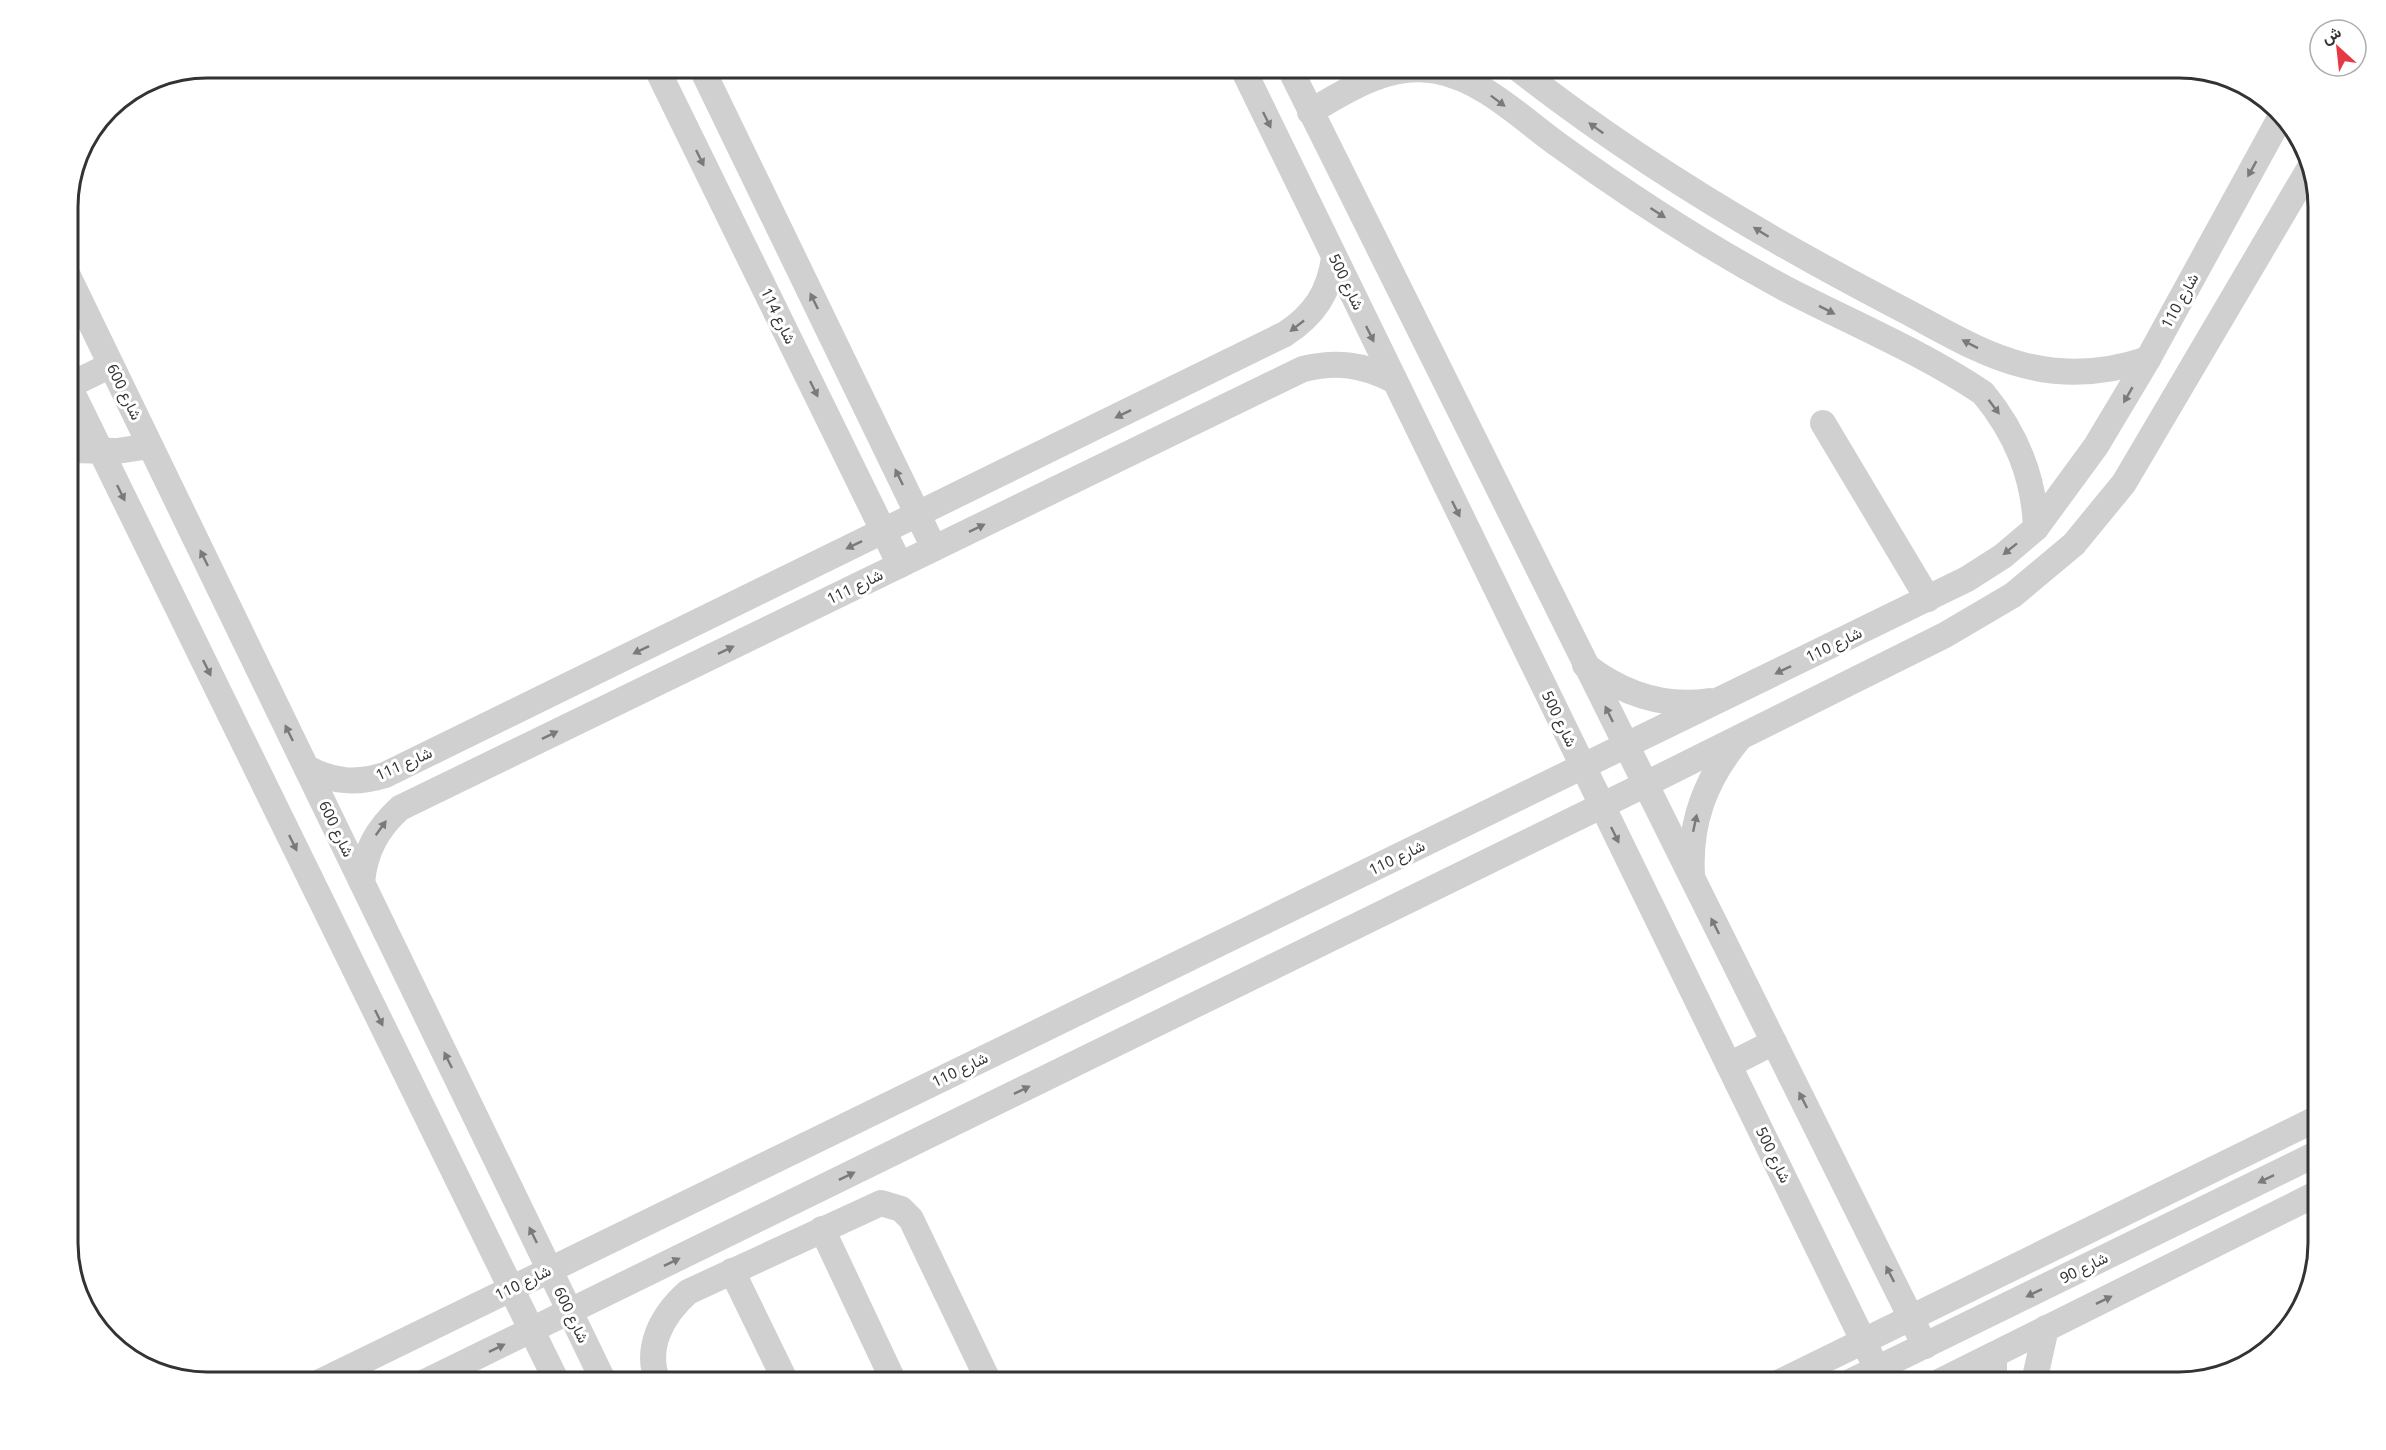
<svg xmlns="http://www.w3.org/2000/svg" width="2386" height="1450" font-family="'Noto Sans',Vazirmatn,sans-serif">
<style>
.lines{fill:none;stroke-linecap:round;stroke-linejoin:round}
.minor{stroke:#d0d0d0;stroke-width:26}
.oneway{fill:#7a7a7a}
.labels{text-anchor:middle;stroke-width:6;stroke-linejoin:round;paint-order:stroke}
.street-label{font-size:15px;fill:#333;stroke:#fff}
.rim{fill:none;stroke:#333;stroke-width:3}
</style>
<rect width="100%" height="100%" fill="#fff"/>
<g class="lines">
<g class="minor">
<path d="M656,67L900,565"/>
<path d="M701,67L934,548"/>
<path d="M1242,67L1877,1369"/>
<path d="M1289,67L1925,1346"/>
<path d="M1516,67C1634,160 1763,237 1896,306C1937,327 1979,354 2023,365C2065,376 2107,373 2148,359"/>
<path d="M1310,112C1348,89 1390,62 1437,71C1484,80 1522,119 1560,146C1632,198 1708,247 1786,289C1852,323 1922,352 1983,393C2016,433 2034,476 2036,528"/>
<path d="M68,276L604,1382"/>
<path d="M68,384L557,1382"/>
<path d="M68,386L111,365"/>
<path d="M1823,423L1928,599"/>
<path d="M68,450L117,451L150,446"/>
<path d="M1585,665C1621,693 1664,708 1710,701"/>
<path d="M307,768C333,782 356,784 385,775L1285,334C1314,315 1329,293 1334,258"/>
<path d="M1692,875C1689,823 1705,780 1738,740"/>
<path d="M362,882C365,851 377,829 400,808L1303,369C1336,361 1362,364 1393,380"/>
<path d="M1729,1065L1774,1042"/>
<path d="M822,1229L894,1382"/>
<path d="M732,1271L786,1382"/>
<path d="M320,1382L1967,579L2003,556L2036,528L2096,446L2148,359L2280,118"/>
<path d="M425,1382L1644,785L1945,635L2013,595L2074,544L2124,483L2309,169"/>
<path d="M658,1382C644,1348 662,1315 688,1292L881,1203L901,1209L911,1219L989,1382"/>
<path d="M1780,1382L2318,1118"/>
<path d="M1850,1382L2318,1153"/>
<path d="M1939,1382L2318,1193"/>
<path d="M1994,1382V1355"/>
<path d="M2034,1382L2046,1328"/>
</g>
</g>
<defs><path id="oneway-solid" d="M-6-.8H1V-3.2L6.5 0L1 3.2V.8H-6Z" transform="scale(1.5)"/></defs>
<g class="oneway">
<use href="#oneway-solid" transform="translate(1498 101) rotate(37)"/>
<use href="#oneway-solid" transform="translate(1267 120) rotate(64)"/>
<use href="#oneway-solid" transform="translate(1596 128) rotate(-144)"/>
<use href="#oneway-solid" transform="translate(700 158) rotate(64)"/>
<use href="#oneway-solid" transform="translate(2252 169) rotate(119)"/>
<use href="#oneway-solid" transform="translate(1658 213) rotate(33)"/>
<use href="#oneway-solid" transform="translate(1761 232) rotate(-148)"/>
<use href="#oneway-solid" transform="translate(814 301) rotate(-116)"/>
<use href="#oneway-solid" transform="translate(1827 310) rotate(27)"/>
<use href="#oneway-solid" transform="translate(1297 326) rotate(142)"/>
<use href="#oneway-solid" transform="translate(1370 334) rotate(64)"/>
<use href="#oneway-solid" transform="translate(1970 344) rotate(-153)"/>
<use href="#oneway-solid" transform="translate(814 389) rotate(64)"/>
<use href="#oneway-solid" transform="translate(2128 395) rotate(120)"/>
<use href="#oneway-solid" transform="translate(1994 407) rotate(53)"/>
<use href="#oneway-solid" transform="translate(1123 414) rotate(154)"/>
<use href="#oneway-solid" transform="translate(899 477) rotate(-116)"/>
<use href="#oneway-solid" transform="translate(121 493) rotate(64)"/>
<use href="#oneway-solid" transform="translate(1456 509) rotate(64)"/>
<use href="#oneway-solid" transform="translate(977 528) rotate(-26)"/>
<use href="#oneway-solid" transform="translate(854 545) rotate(154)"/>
<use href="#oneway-solid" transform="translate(2010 549) rotate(141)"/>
<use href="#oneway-solid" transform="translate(204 558) rotate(-116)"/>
<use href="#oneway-solid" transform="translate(641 650) rotate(154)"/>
<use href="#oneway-solid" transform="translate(726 650) rotate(-26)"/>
<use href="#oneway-solid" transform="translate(207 668) rotate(64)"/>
<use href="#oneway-solid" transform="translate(1783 670) rotate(154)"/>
<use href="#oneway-solid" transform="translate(1609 714) rotate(-116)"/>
<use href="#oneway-solid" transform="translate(289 733) rotate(-116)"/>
<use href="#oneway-solid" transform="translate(550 735) rotate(-26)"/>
<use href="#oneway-solid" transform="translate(1695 823) rotate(-78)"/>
<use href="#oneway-solid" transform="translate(381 828) rotate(-54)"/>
<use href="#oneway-solid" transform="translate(1615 835) rotate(64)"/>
<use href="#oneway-solid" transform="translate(293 843) rotate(64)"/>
<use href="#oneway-solid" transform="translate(1715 926) rotate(-117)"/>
<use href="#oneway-solid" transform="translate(379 1018) rotate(64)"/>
<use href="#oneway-solid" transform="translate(448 1060) rotate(-116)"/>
<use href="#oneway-solid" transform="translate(1022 1090) rotate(-26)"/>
<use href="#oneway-solid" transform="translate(1803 1100) rotate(-117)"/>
<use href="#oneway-solid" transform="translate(847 1176) rotate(-26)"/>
<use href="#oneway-solid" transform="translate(2266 1179) rotate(154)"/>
<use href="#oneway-solid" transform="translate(533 1235) rotate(-116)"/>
<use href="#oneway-solid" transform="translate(672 1262) rotate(-26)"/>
<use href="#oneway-solid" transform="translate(1890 1274) rotate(-117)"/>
<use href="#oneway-solid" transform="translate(2034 1293) rotate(154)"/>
<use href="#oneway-solid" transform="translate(2104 1300) rotate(-26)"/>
<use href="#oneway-solid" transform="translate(497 1348) rotate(-26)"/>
</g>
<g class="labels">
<g class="street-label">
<text transform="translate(1346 282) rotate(64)" y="5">شارع 500</text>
<text transform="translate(2180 301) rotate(-61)" y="5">شارع 110</text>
<text transform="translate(778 316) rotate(64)" y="5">شارع 114</text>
<text transform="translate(124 392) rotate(64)" y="5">شارع 600</text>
<text transform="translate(855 587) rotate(-26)" y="5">شارع 111</text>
<text transform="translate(1834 645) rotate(-26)" y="5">شارع 110</text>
<text transform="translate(1559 719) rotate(64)" y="5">شارع 500</text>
<text transform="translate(404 764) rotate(-24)" y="5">شارع 111</text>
<text transform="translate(336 829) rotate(64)" y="5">شارع 600</text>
<text transform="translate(1397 858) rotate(-26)" y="5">شارع 110</text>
<text transform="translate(960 1070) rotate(-26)" y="5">شارع 110</text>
<text transform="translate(1773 1155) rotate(64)" y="5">شارع 500</text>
<text transform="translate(2084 1268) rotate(-26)" y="5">شارع 90</text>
<text transform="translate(523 1283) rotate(-26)" y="5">شارع 110</text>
<text transform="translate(571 1315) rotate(64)" y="5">شارع 600</text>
</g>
</g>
<path d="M0 0H2386V1450H0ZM207 78H2179A129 129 0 0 1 2308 207V1243A129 129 0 0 1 2179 1372H207A129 129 0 0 1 78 1243V207A129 129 0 0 1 207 78Z" fill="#fff" fill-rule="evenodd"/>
<path class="rim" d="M207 78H2179A129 129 0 0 1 2308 207V1243A129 129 0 0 1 2179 1372H207A129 129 0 0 1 78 1243V207A129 129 0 0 1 207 78Z"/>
<g transform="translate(2338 48) rotate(333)"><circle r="28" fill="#ffffff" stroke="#adadad" stroke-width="1.5"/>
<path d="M0-4.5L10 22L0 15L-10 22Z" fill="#e63946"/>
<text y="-9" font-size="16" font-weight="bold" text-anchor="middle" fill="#333333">ش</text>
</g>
</svg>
